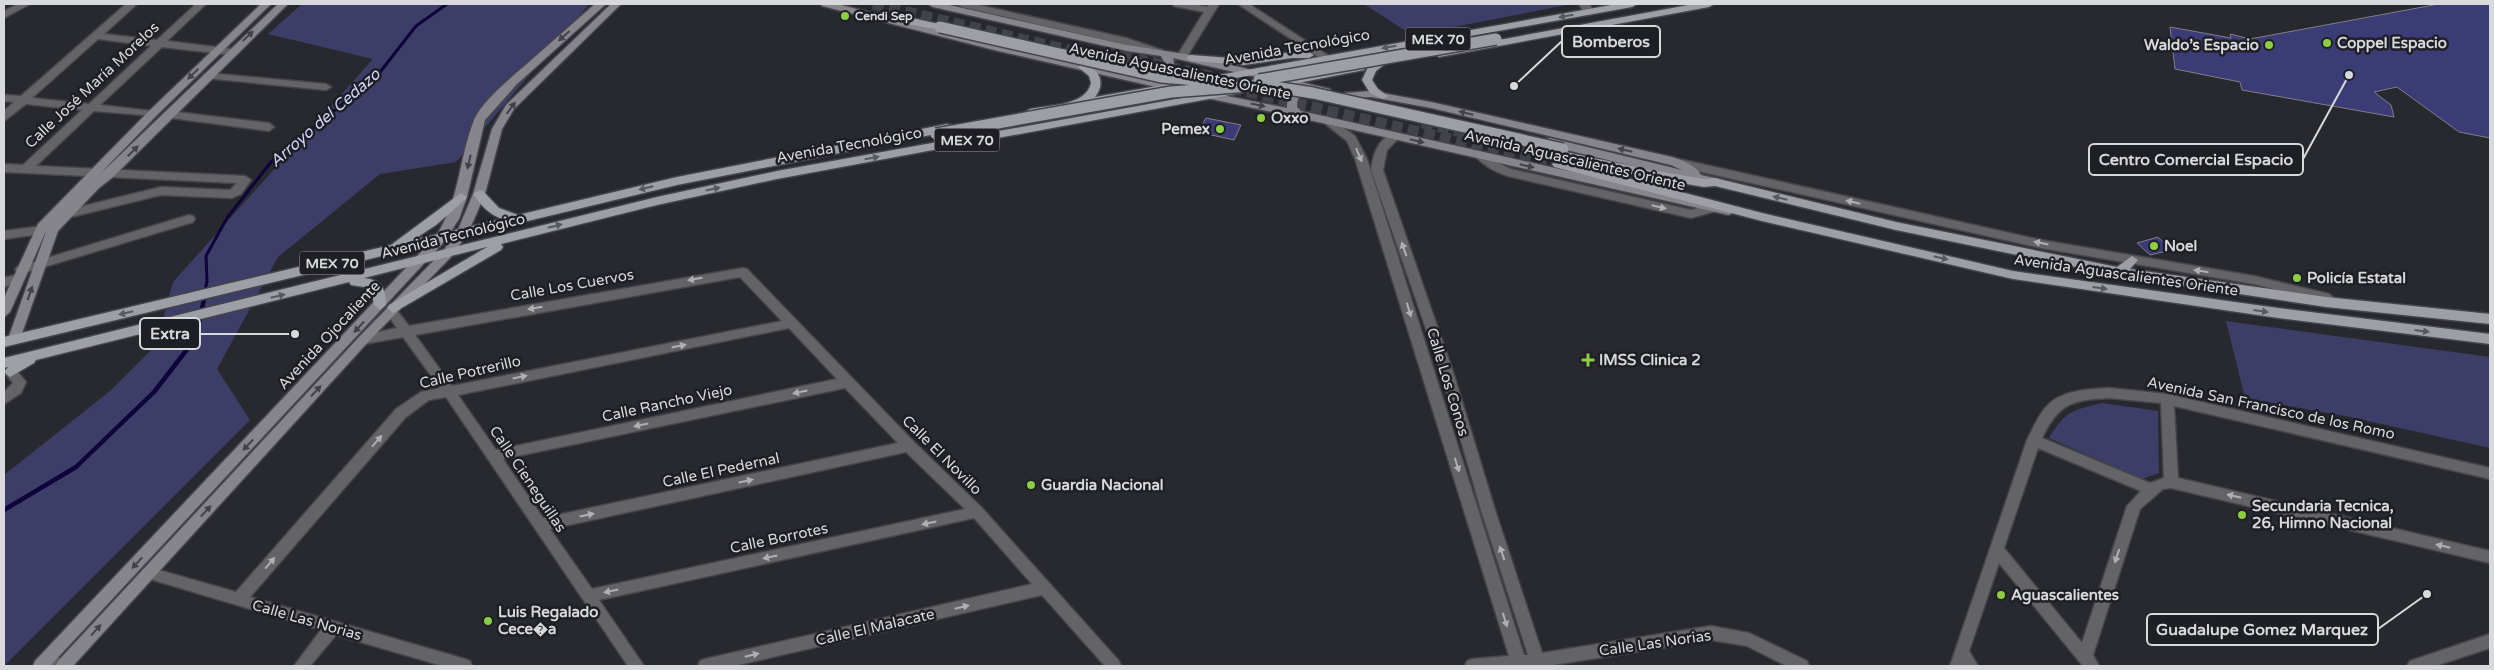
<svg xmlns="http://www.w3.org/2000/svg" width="2494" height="670" viewBox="0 0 2494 670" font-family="'Varela Round',sans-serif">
<rect width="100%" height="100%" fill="#28292f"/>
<path fill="#3d3e67" d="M302 4H589L456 162 380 174 278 257 217 369 250 420 4 666V475L110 391 156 345 173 282 373 59 268 34Z
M1364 4H1572L1412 35Z
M2226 321 2490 357V448L2350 417 2245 398Z
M2102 403 2158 411 2159 473 2142 479 2049 438C2065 411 2073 410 2102 403Z"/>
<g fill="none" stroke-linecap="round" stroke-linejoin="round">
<path stroke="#0e033a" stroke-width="3" d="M203 300 207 281 206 256 227 218 271 162 377 76 416 26 447 4"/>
<path stroke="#0e033a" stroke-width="4.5" d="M4 510 76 467 154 392 196 338 204 299"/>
</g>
<path fill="#3b3b76" stroke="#7e7f87" d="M2439 4H2490V138L2459 132 2397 87 2374 92 2391 105 2394 117 2242 90 2240 82 2175 69 2170 27 2231 38 2230 34 2250 39Z
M1206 118 1241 125 1234 140 1198 132Z
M2158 237 2171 250 2150 255 2137 243Z"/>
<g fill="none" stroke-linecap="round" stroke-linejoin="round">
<path stroke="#424349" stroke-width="11" stroke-dasharray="11 5.5" stroke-linecap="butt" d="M873 4 1128 64
M1120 55 1244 84
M1231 88 1558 164
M1422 123 1561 155"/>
<g stroke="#44454b" stroke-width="3">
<path id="street" d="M18 4H30L4 18V11Z
M126 4H137L104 34 157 40 196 4H206L167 41 232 49 237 52 232 55 162 47 100 105 152 111 156 112 157 114 156 116 94 111 36 166 245 176 251 180 241 194 232 198 161 195 67 218 63 217 61 214 63 211 161 187 230 190 237 183 4 172V164L23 165 82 110 26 104 4 121V111L14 102 4 101V95L21 96ZM98 39 151 46 89 104 32 98Z
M957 4H974L1126 38 1162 50 1163 52 1158 55 1123 44 962 7Z
M1173 4H1193L1207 7 1209 4H1219L1186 58 1182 59 1177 56 1204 12 1174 6Z
M1238 4H1249L1332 58 1327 61 1323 60Z
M1579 4H1589L1594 12 1589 15 1585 14Z
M208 73 326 84 331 87 326 90 204 78V74Z
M168 111 269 123 274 127 269 131 164 117 163 115 164 113Z
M1327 116 1355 136 1367 159 1524 655H1528L1481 510 1442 375 1371 170C1373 154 1379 137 1396 132L1401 136 1387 150 1383 170 1454 375 1495 510 1542 653 1711 626 1749 633 1807 661 1809 666H1787L1747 646 1711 640 1547 666H1465L1467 661 1472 659 1509 656 1355 159 1347 141 1323 122 1322 120Z
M1480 151 1498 163 1511 169 1691 210 1712 204 1718 208 1716 211 1691 218 1508 176C1495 172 1483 165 1474 155L1476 152Z
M1679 159 2041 240 2254 276 2329 294 2335 299 2329 304 2254 284 2041 248 1675 166 1673 163 1675 160Z
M189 215 193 216 195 219 193 222 21 274 15 270 17 267Z
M51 225 57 229 55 232 4 239V231Z
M743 268 747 269 914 442 982 508 1119 661 1121 666H1105L1042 595 734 666H698L700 661 705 659 1032 584 974 518 599 600 644 666H628L446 397 429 400 406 417 250 597 465 659 470 661 472 666H443L336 635 310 666H294L321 630 143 577 141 573 143 569 148 567 236 592 396 409 421 392 440 388 403 337 364 344 360 342 358 339 360 336 397 328 385 311 387 308H395L409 326ZM740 277 782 321 452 386 415 335ZM789 328 837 379 496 450 458 395ZM845 388 898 443 543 518 503 459ZM906 452 965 509 592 589 550 529Z
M18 274 22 275 24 278 22 281 4 287V278Z
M10 367 15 369 26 382 21 393 4 404V392L13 383 4 372Z
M2109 388 2167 394 2490 468V479L2174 406 2178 478 2490 551V563L2171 488 2163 489 2140 509 2093 655 2099 666H2083L1999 563 1969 651 1978 666H1950L2027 440C2033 429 2038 415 2047 406 2061 390 2090 389 2109 388ZM2109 398 2161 403 2164 478 2150 483 2042 438C2059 403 2072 400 2109 398ZM2038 448 2141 491 2127 506 2082 643 2004 548Z
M2490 634V648L2435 666H2407L2410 661Z
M45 654 69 661 72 666H40L37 661 40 656Z"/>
</g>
<g stroke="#44454b" stroke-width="3">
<path id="secondary" d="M261 4H271L156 116 96 178 278 4H288L113 177 99 188 58 231 20 339 18 342H10L8 339 47 229 10 312 4 317V298L38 224 148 112Z
M595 4H606L517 84 485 120 467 197 459 219 444 242 50 666H33L35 661 436 236C461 197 458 161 474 120 483 100 512 77 529 62 551 43 573 23 595 4Z
M611 4H621L514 109 502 129 485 194 468 233 451 257 368 342 73 666H56L58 661 360 336 443 251 457 232 473 194 492 129 506 105Z
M821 4H837L998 45 1147 79 1163 68 1164 62 1161 56 1127 51 933 7 928 4H945L1127 45 1191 55 1260 72 1261 74 1256 77 1173 58C1177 70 1167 77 1157 81L1182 87V91L1178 92 998 51 822 6Z
M1280 77 1330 89 1331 91 1326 94C1312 91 1297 87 1297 107L1301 111 1729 207 1735 211 1729 215 1327 124 1202 97 1197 94 1202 91 1287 108C1287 98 1289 92 1299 88L1276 82V78Z
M1371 91 1431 102 1672 157C1682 160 1697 166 1701 175L1719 179 1721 182 1715 186 1550 146 1545 142 1546 139 1550 138 1682 170 1671 165 1431 108 1371 97 1345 99 1340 96 1345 93Z"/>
</g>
<g stroke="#44454b" stroke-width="3">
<path id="primary" d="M1617 4H1637L1632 7 1030 115 1025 112 1030 109C1049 105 1086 106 1091 83L1089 76 1078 67 1083 64C1100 69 1106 83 1095 97Z
M1694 4H1714L1709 7 1439 57 1434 54 1439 51Z
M872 12 898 15 944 25 945 27 940 30 868 17 867 15Z
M1292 52H1309L1314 55 1309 58H1292L1244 65 1191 61 1186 58 1191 55 1244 59Z
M1380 61 1385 64 1376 71 1372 80 1378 89 1388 96 1383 99 1370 93 1362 80 1368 67Z
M1360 65 1365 68 1364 70 1267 89 1262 86 1267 83Z
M1237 88 1241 89V93L777 179 657 205 501 244 503 247 501 250 393 313 387 308 389 305 487 247 364 278C381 280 386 288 386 305L380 310 374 305 371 288 351 285 349 282 36 360 34 363 10 377 4 372 8 367 4 368V358L657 197 777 171Z
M947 124 951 125 952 128 951 131 677 185 4 347V337L391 245 461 193 467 197 465 200 436 225 413 240 502 219C489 214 481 206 473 194L479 190 483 191 499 208 518 215 677 177Z
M1561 151 1651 170 1704 179 1715 178 1896 222 2117 267 2132 256 2138 260 2130 269 2326 297 2490 314V324L2326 307 2119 276 1896 230 1715 186 1704 187 1651 178 1557 158 1555 155 1557 152Z
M1558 160 1762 213 2013 271 2278 308 2490 334V344L2278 318 2013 279 1762 221 1554 167 1552 164Z"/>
</g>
<use href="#street" fill="#646468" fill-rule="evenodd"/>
<use href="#secondary" fill="#85858b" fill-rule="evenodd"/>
<use href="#primary" fill="#9e9fa6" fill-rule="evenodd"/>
<g stroke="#44454b" stroke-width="14" stroke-linecap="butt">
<path id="primary-bridge" d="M940 27 1161 77 1209 81
M1259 80 1496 39
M936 134 1171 92 1262 85 1313 93 1563 149"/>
</g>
<use href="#primary-bridge" stroke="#9e9fa6" stroke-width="11"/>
</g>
<defs><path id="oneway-solid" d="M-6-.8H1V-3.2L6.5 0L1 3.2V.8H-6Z" transform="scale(1.25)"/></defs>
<g fill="#58595f">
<use href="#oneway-solid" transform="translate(1566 16) rotate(170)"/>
<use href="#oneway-solid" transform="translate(1389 47) rotate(170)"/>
<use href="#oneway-solid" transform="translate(872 158) rotate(-10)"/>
<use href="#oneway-solid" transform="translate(646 188) rotate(167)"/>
<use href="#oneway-solid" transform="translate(713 189) rotate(-12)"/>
<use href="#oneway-solid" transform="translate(1780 198) rotate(-167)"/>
<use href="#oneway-solid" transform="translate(555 226) rotate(-14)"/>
<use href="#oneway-solid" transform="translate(1941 258) rotate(13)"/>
<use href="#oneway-solid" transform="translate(2100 288) rotate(8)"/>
<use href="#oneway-solid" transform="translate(278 296) rotate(-13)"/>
<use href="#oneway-solid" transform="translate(2261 311) rotate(8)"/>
<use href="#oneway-solid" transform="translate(126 313) rotate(167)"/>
<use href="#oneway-solid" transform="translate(2422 331) rotate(7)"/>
</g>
<g fill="#424349">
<use href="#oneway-solid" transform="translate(248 36) rotate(-43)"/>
<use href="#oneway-solid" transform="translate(564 36) rotate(138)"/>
<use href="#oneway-solid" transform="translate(193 74) rotate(136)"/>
<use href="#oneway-solid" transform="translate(1258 105) rotate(12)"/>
<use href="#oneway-solid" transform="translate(511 108) rotate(-53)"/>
<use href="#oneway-solid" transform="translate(1466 113) rotate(-167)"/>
<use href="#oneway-solid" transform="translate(1417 141) rotate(13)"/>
<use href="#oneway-solid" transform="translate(1625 150) rotate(-167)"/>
<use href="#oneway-solid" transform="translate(133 151) rotate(-45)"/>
<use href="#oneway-solid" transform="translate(469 162) rotate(103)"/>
<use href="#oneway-solid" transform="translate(1527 166) rotate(13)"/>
<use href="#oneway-solid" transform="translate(30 293) rotate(-71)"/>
<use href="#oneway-solid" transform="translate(359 327) rotate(133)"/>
<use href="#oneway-solid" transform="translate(316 391) rotate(-47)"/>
<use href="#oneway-solid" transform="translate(248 445) rotate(133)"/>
<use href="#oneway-solid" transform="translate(206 511) rotate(-47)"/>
<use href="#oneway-solid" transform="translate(137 563) rotate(133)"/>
<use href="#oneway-solid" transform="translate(96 630) rotate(-48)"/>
</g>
<g fill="#afb0b4">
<use href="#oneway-solid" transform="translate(1359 155) rotate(67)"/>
<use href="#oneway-solid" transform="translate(1853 202) rotate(-167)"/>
<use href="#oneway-solid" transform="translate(1659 207) rotate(13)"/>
<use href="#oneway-solid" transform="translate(2041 243) rotate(-169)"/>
<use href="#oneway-solid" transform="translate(1404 249) rotate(-109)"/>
<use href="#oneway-solid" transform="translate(2201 271) rotate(-171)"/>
<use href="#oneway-solid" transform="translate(695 279) rotate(170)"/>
<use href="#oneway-solid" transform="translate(535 308) rotate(170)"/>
<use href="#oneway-solid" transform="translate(1409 310) rotate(73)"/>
<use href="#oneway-solid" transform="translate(679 346) rotate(-11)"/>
<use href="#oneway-solid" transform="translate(520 377) rotate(-11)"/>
<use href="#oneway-solid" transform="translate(800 392) rotate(168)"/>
<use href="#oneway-solid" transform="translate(641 425) rotate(168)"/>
<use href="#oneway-solid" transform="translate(377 441) rotate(-49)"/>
<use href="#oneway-solid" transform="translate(1457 465) rotate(73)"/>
<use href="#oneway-solid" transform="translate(746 481) rotate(-12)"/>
<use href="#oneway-solid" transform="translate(2234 496) rotate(-167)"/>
<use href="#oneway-solid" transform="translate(587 515) rotate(-12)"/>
<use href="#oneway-solid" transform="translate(929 523) rotate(168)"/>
<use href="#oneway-solid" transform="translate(2443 546) rotate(-167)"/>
<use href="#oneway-solid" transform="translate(1502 553) rotate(-108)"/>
<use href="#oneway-solid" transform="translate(2117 556) rotate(108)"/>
<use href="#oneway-solid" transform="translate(770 557) rotate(168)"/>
<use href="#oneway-solid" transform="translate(270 563) rotate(-49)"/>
<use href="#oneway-solid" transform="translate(611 591) rotate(168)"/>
<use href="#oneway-solid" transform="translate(962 607) rotate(-13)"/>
<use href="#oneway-solid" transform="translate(1505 620) rotate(73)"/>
<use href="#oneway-solid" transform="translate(752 655) rotate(-13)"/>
</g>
<g fill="#8ece43" stroke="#1e1f25" stroke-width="2">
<circle cx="845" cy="16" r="5"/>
<circle cx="2327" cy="43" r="5"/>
<circle cx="2269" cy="45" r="5"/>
<circle cx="1261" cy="118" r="5"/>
<circle cx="1220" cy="129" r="5"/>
<circle cx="2154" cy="246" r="5"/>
<circle cx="2297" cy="278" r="5"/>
<path d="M1585.5 352.5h5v5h5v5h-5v5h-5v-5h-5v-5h5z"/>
<circle cx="1031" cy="485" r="5"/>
<circle cx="2242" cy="515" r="5"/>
<circle cx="2001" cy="595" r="5"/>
<circle cx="488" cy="621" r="5"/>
</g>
<g text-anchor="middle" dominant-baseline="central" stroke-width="5" stroke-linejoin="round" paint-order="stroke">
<g font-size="12" font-weight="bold" fill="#d8d9dd" stroke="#1e1f25" text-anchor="start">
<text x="855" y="16">Cendi Sep</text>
</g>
<g fill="#1e1f25" stroke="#a0a1a6" stroke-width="1">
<rect x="1405.5" y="27.5" width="65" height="23" rx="4"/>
<rect x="934.5" y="128.5" width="65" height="23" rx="4"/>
<rect x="299.5" y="251.5" width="65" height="23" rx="4"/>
</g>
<g font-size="14" font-weight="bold" fill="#d8d9dd">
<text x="1438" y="39">MEX 70</text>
<text x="967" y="140">MEX 70</text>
<text x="332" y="263">MEX 70</text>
</g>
<g font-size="15" font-weight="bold" fill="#d8d9dd" stroke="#1e1f25" text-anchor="start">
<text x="2337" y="43">Coppel Espacio</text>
<text x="2259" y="45" text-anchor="end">Waldo’s Espacio</text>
<text x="1271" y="118">Oxxo</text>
<text x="1210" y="129" text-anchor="end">Pemex</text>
<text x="2164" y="246">Noel</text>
<text x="2307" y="278">Policía Estatal</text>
<text x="1599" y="360">IMSS Clinica 2</text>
<text x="1041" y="485">Guardia Nacional</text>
<text x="2252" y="506">Secundaria Tecnica,<tspan x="2252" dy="17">26, Himno Nacional</tspan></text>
<text x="2011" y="595">Aguascalientes</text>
<text x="498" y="612">Luis Regalado<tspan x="498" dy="17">Cece�a</tspan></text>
</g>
<g font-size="15" fill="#d8d9dd" stroke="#1e1f25">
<text transform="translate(1297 47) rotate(-10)">Avenida Tecnológico</text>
<text transform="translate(1180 71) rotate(12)">Avenida Aguascalientes Oriente</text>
<text transform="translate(92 85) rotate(-43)">Calle José María Morelos</text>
<text transform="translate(849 145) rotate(-10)">Avenida Tecnológico</text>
<text transform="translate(1575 160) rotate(13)">Avenida Aguascalientes Oriente</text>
<text transform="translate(453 236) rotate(-14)">Avenida Tecnológico</text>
<text transform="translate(2126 275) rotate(8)">Avenida Aguascalientes Oriente</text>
<text transform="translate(572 285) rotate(-10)">Calle Los Cuervos</text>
<text transform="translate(329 335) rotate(-47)">Avenida Ojocaliente</text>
<text transform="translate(470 372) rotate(-13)">Calle Potrerillo</text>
<text transform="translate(1448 382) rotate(73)">Calle Los Conos</text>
<text transform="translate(667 403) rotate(-12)">Calle Rancho Viejo</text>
<text transform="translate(2271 408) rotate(12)">Avenida San Francisco de los Romo</text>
<text transform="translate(942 455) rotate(45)">Calle El Novillo</text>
<text transform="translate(721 470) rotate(-12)">Calle El Pedernal</text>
<text transform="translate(528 479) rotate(56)">Calle Cieneguillas</text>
<text transform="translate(779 538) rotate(-12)">Calle Borrotes</text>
<text transform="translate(307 620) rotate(16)">Calle Las Norias</text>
<text transform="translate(875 627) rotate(-13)">Calle El Malacate</text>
<text transform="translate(1655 643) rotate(-8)">Calle Las Norias</text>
</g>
<g font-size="16" font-style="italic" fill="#d1d5fa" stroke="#1e1f25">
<text transform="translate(325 118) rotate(-41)">Arroyo del Cedazo</text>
</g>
</g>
<path fill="none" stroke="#d8d9dd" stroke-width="2" d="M1514 86L1562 41M2349 75L2303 159M295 334L200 334M2427 594L2378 629"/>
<g fill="#d8d9dd" stroke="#1e1f25" stroke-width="2">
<circle cx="1514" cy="86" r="5"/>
<circle cx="2349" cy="75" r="5"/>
<circle cx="295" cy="334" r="5"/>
<circle cx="2427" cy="594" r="5"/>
</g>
<g fill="#1e1f25" stroke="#d8d9dd" stroke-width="2">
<rect x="1562" y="26" width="98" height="31" rx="5"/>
<rect x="2089" y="144" width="214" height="31" rx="5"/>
<rect x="140" y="318" width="60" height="31" rx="5"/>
<rect x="2147" y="614" width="231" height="31" rx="5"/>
</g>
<g font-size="16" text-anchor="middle" font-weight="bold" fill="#d8d9dd">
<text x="1611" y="47">Bomberos</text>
<text x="2196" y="165">Centro Comercial Espacio</text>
<text x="170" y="339">Extra</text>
<text x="2262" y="635">Guadalupe Gomez Marquez</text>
</g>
<rect width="2494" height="670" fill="none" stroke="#d8d9dd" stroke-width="10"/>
</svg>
